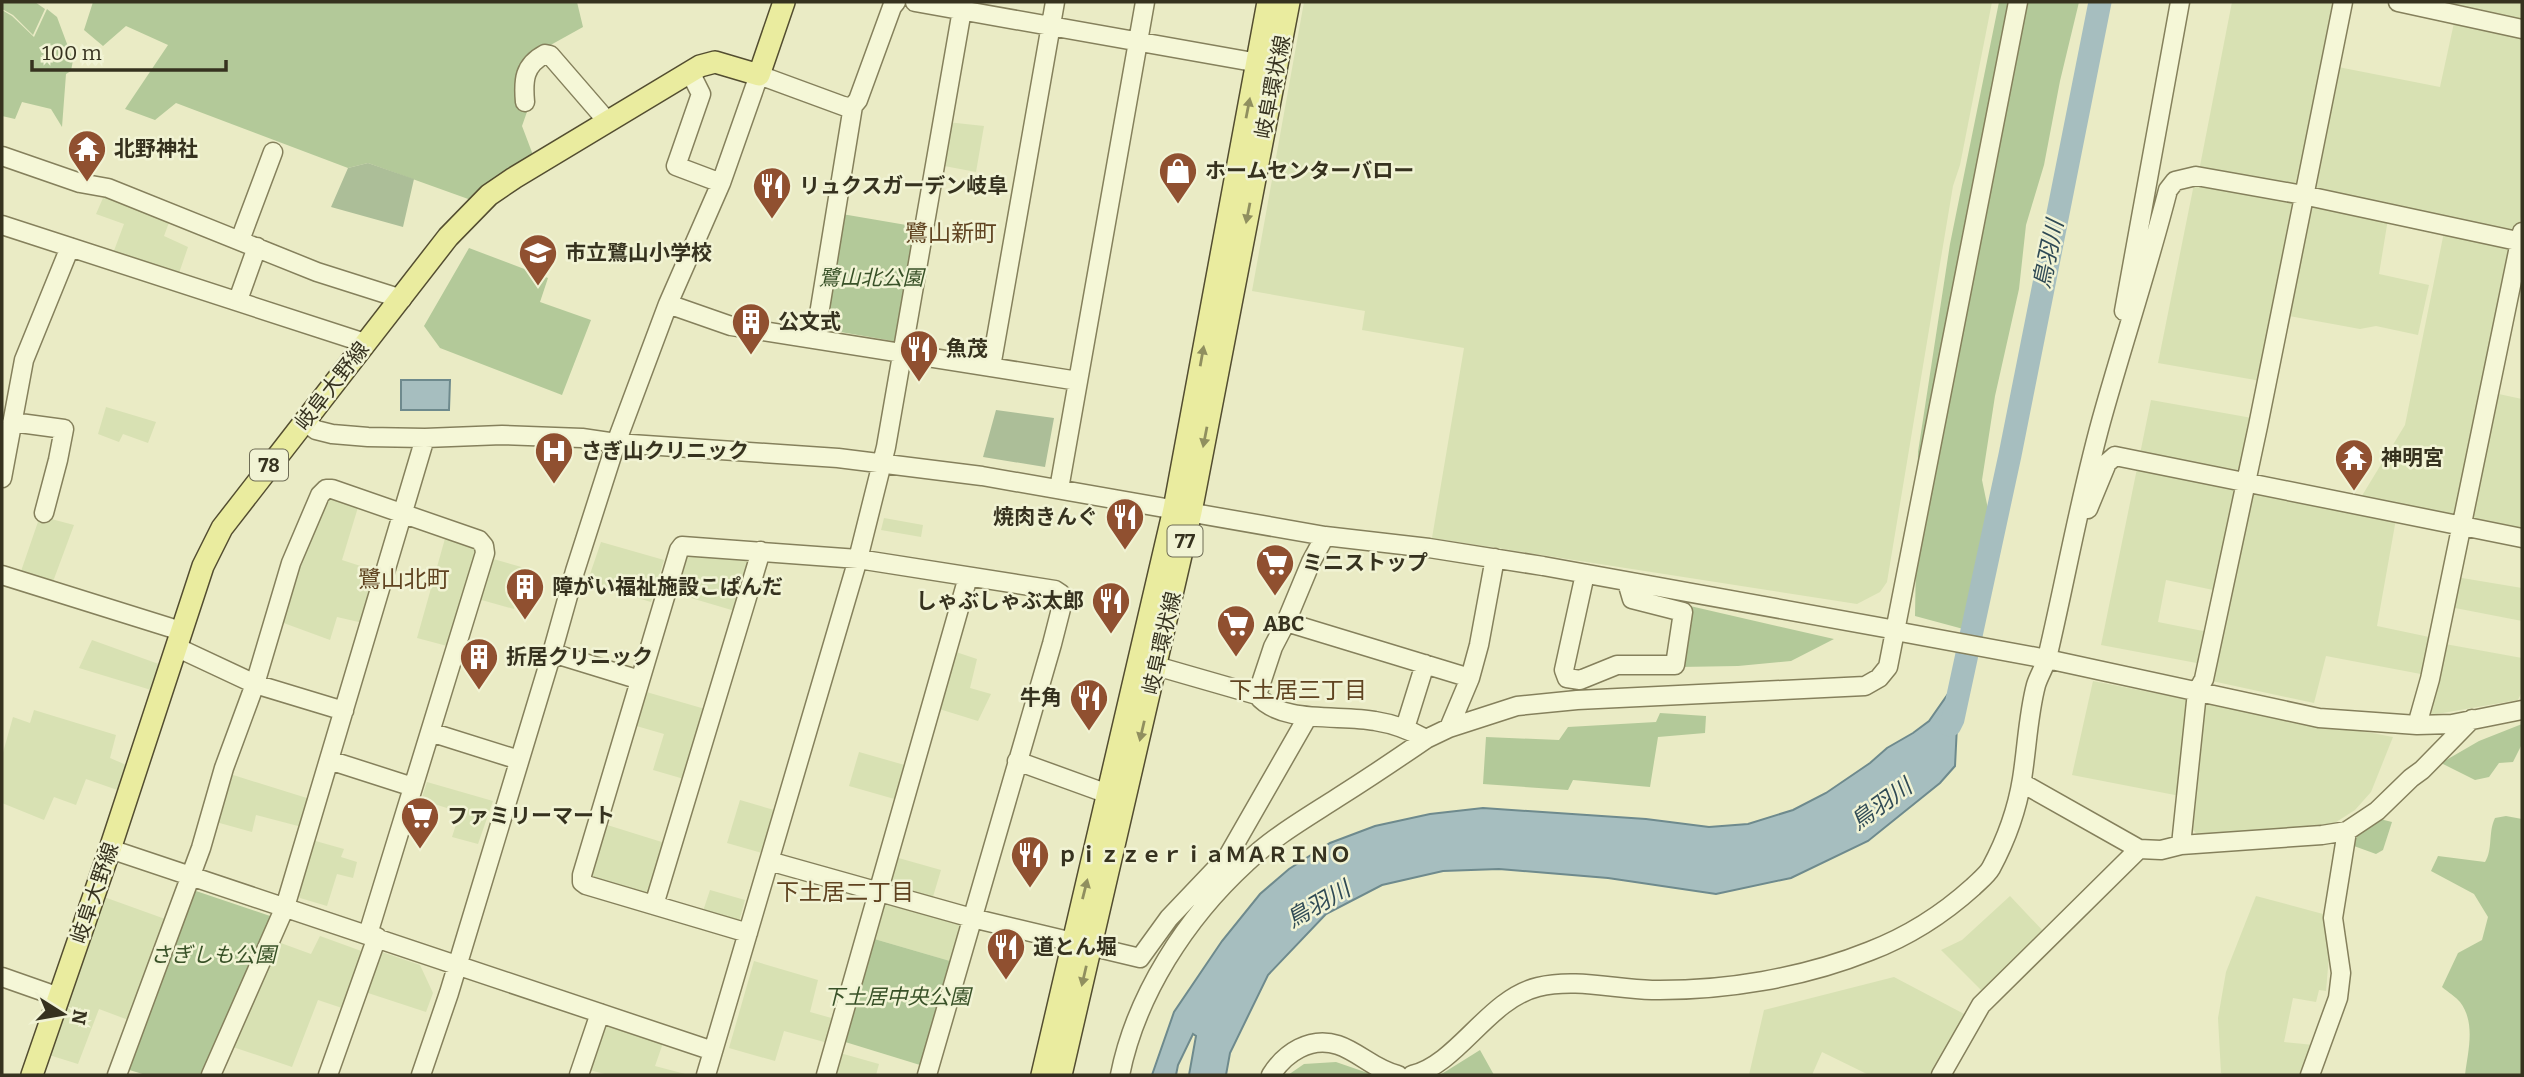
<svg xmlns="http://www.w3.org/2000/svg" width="2524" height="1077" viewBox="0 0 2524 1077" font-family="Bitter,'Noto Sans JP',serif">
<rect width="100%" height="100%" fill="#eaebc5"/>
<path fill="#d8e1b3" d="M1304 2H1992L1960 165 1953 186 1887 582 1880 592 1857 604 1432 538 1464 348 1362 330 1365 311 1252 291Z
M2232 2H2338L2300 189 2199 171Z
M2422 2H2522V211L2518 231 2511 234 2313 193 2333 66 2440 87 2457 9Z
M947 122 984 126 976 172 939 165Z
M2194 184 2298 200 2261 381 2158 363Z
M106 191 171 217 164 236 188 247 178 276 112 256 124 224 96 214Z
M2309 205 2388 219 2379 274 2429 285 2418 335 2376 326 2360 329 2289 316Z
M2444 232 2515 246 2459 520 2360 499 2405 425Z
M2494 393 2522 399V534L2470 522Z
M2151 400 2252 418 2218 591 2166 580 2158 622 2208 632 2202 664 2101 645Z
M106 407 156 422 148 443 123 434 119 442 98 434Z
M2249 488 2396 519 2377 626 2434 638 2426 675 2326 656 2314 703 2212 681Z
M333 495 359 504 342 560 379 572 363 623 337 617 330 640 281 622 299 564 327 498Z
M40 516 74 525 51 587 19 577Z
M884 518 923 525 921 537 881 530Z
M446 535 476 547 480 552 451 647 417 638Z
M601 542 664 560 651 602 587 583Z
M686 555 748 557 751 560 735 611 674 593Z
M490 558 525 568 514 609 478 599Z
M2456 577 2522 588V621L2450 607Z
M92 640 167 667 161 693 79 668Z
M2445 644 2522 658V691L2518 700 2431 715Z
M953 651 977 659 970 688 991 694 978 721 936 708Z
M2093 681 2190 700 2180 796 2072 775Z
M643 691 705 709 684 779 653 770 664 734 633 725Z
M2206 701 2393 737 2371 792 2355 810 2333 824 2199 836 2193 830Z
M34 710 116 735 110 758 131 767 123 792 86 779 76 805 54 797 44 820 2 803V756L13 717 30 723Z
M859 752 908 766 898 800 849 786Z
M230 774 310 799 302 827 256 815 252 832 216 822Z
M427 782 493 801 478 844 452 837 460 812 421 800Z
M740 800 774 810 762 853 727 843Z
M604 824 665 843 650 894 645 897 590 880 588 876Z
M312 840 344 849 341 857 357 862 353 878 337 874 327 906 300 898 297 892Z
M895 857 941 870 932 900 890 888 888 883Z
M710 890 745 900 738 925 702 914Z
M2010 896 2044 932 1984 993 1941 950 1962 940Z
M2256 896 2323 914 2332 921 2326 991 2319 990 2316 1002 2293 998 2284 1042 2314 1045 2304 1075H2225L2221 1073 2218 1018 2226 972Z
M104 897 168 920 131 1021 99 1009 78 1064 49 1055Z
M886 901 961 923 950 961 871 938 881 903Z
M320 936 364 952 345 1009 318 1000 292 1067 233 1047 278 942 311 954Z
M382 952 420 965 433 993 426 1012 365 992 377 955Z
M754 961 818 980 810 1012 835 1019 828 1043 784 1031 775 1061 729 1048Z
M1894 977 1968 1016 1930 1075H1869L1822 1052 1812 1075H1749L1764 1010Z
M607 1025 663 1043 655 1066 689 1075H609L589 1070 602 1027Z
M840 1053 879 1064 876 1075H835Z"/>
<path fill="#b3c999" d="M2 2H35L45 9 33 35 13 15 2 9Z
M93 2H577L583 27 538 52 539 70 518 81 528 109 522 126 533 155 471 200 368 163 348 168 176 103 155 120 125 109 168 45 126 26 103 46 84 30Z
M1999 2H2079L2060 81 2044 165 2026 225 2019 289 1995 396 1982 480 1988 509 1967 630 1915 616 1918 452 1950 244Z
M47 9 57 17 73 60 71 71 66 74 62 127 51 109 22 102 15 119 2 116V10L12 16 34 37Z
M842 214 918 227 899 342 823 329Z
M469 248 548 278 540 302 591 320 562 395 440 348 424 326Z
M1690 606 1834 639 1791 661 1738 666 1679 667Z
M1660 713 1706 716 1705 733 1658 737 1650 787 1573 780 1568 790 1483 784 1486 737 1559 740 1568 727 1656 722Z
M2522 724V744L2513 762 2499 763 2489 777 2475 780 2441 763 2479 741Z
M2506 816 2522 819V1075H2465C2468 1051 2476 1023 2460 1002 2456 997 2448 992 2442 987L2458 953 2482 940 2488 917 2474 894 2431 871 2438 856 2485 862C2493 850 2488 832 2495 818Z
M2376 818 2392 822 2383 850 2376 854 2354 846 2359 827Z
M193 890 273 917 203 1075H146L126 1069Z
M871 938 950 961 920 1065 842 1041Z
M1480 1050 1494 1075H1440Z
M1336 1062 1365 1072 1382 1075H1288L1304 1064Z"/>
<path fill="#acbe98" d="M368 163 414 179 403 227 331 207 348 168Z
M996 410 1054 418 1045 467 983 457Z"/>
<path fill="#a6bebf" stroke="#6e8a8d" stroke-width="2" d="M401 380H450L449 410H401Z
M1960 666 1955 766 1940 783 1868 841 1791 878 1716 894 1608 878 1499 869 1443 871 1382 885 1326 914 1268 975 1230 1053 1226 1075H1189L1196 1036 1193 1034 1178 1065 1176 1075H1152L1174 1012 1222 941 1260 894 1289 869 1330 843 1375 826 1430 814 1483 808 1646 819 1709 827 1748 824 1793 810 1826 793 1870 763 1887 748 1913 733 1929 721 1950 691Z"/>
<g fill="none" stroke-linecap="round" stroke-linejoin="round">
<path stroke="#a6bebf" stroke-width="23" d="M1950 725 1953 719 2010 455 2100 2"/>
<g stroke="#85805c" stroke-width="21">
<path id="minor" d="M915 2 1270 65
M2398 2 2522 29
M690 72 701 94 676 166 721 183
M525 102C523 80 524 65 545 54L550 55 608 122
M2 156 80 183 108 188 317 272 402 299
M2 225 365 343
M240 240 273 152
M238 300 257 247
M668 304 731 326 1078 381
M2124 311 2180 2
M815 339 853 106 858 100 892 7 896 2
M991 367 1055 2
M304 421 316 430 332 434 368 437 425 438 502 435 582 438 616 443 838 458 982 476 1325 536 1429 548 1543 566 1896 630 1906 633 2047 659 2319 718 2417 725 2452 724 2522 710
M12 422 64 429 58 460 44 513
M2 478 24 360 70 247
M1059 489 1145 2
M2088 509 2107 463 2115 456 2522 538
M1585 574 1564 670 1567 678 1580 680 1617 665H1675L1683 612 1632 599 1627 582
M2 575 181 631
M1286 622 1470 678
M176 647 255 684 344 711
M552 653 640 680
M1156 666 1257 695C1281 725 1341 714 1375 721 1394 724 1410 730 1426 739
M1257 695 1273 647 1286 622 1311 562 1325 536
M2417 725 2430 679 2522 232
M1405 728 1425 664
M1449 728 1470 678 1479 645 1495 558
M430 732 519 760
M329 760 413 787
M1017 761 1108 794
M2022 783 2139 849 2161 850 2181 845 2322 835 2347 831 2377 811 2411 778 2422 770 2472 719
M2181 845 2197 692 2204 679 2258 426 2343 2
M110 849 713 1051
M769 861 972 918 1140 958 1169 918 1228 856 1307 718
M654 905 761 551
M748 933 586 885 582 882V875L679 550 682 546 858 559 1055 590 1061 594 1063 601 1052 644 927 1075
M2 977 59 997
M117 1075 201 848 224 768 255 684 291 563 320 495 326 489H332L479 540 484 546 485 553 368 934
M211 1075 285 907 425 438
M328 1075 377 937
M421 1075 449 993 552 653 575 571 616 443 668 304 721 183 759 75 846 107 853 106
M579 1075 600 1013
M706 1075 858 559 886 447 962 10
M826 1075 968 577
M1120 1075C1136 995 1186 918 1246 863 1273 837 1306 818 1337 798 1367 779 1397 759 1426 739L1449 728 1517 706 1577 700 1865 686 1879 678 1888 667 2018 2
M1271 1075C1285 1053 1310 1036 1338 1045 1359 1052 1375 1070 1398 1075
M1412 1075C1458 1064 1488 999 1538 987 1575 978 1614 989 1652 990 1724 991 1803 978 1870 951 1909 936 1942 915 1973 887 1979 881 1987 875 1991 868 2006 840 2017 810 2022 779 2027 748 2028 715 2036 685 2039 675 2046 665 2048 654 2067 573 2081 491 2104 411 2125 337 2149 264 2168 190L2175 181 2196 176 2303 195 2522 242
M1941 1075 1981 1005 2139 849
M2310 1075 2338 998 2341 973 2333 918 2347 831"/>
</g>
<g stroke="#534d30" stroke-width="24">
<path id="major" d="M32 1075 110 849 203 566 222 528 448 237 489 195 514 178 700 66 715 62 759 75 784 2
M1042 1075 1174 509 1268 2
M1061 1075 1191 512 1289 2"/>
</g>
<use href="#minor" stroke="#f5f7d7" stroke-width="18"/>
<use href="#major" stroke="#eaec9f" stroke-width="21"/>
</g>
<defs><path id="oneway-solid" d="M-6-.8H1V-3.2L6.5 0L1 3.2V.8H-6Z" transform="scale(1.75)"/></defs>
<g fill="#908f5f">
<use href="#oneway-solid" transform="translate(1248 108) rotate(-79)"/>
<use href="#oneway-solid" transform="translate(1248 213) rotate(101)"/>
<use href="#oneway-solid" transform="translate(1202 356) rotate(-80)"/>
<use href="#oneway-solid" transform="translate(1205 437) rotate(101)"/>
<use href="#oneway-solid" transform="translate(1142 731) rotate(103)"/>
<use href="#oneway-solid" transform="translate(1085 889) rotate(-76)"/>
<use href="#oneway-solid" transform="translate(1084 976) rotate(103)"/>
</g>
<defs>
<g id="temple-pin" transform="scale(2.0125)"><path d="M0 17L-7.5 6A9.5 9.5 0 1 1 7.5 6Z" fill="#905030" stroke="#f1f3d4"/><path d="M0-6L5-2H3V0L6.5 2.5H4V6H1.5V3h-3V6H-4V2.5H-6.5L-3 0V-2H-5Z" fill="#fff"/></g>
<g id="shop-pin" transform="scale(2.0125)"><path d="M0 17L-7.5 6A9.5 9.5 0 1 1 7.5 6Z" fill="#905030" stroke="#f1f3d4"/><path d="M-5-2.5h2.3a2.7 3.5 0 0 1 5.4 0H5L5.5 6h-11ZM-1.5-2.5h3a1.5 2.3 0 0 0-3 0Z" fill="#fff"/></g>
<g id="restaurant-pin" transform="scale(2.0125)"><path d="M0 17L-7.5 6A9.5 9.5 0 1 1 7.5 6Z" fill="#905030" stroke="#f1f3d4"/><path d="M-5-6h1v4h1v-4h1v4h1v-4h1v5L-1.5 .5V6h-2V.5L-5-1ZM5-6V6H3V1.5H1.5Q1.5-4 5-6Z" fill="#fff"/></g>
<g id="school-pin" transform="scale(2.0125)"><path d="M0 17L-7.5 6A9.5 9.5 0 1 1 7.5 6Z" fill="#905030" stroke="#f1f3d4"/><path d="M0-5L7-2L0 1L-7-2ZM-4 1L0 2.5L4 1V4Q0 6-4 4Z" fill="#fff"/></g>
<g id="building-pin" transform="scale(2.0125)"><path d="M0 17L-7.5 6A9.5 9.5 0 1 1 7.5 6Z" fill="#905030" stroke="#f1f3d4"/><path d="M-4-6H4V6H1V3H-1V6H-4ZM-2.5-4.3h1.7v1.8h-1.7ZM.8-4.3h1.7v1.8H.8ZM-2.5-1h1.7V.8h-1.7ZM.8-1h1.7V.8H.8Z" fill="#fff"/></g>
<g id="hospital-pin" transform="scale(2.0125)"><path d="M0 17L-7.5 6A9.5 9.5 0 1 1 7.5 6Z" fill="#905030" stroke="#f1f3d4"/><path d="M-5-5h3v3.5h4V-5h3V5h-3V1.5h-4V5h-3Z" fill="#fff"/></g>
<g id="supermarket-pin" transform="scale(2.0125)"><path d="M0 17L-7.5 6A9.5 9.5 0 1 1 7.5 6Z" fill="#905030" stroke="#f1f3d4"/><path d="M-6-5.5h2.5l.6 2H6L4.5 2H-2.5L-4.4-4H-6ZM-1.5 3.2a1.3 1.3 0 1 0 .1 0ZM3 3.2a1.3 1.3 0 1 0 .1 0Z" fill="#fff"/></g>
</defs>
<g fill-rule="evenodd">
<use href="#temple-pin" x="87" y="149"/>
<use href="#shop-pin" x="1178" y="171"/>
<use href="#restaurant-pin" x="772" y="186"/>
<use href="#school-pin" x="538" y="253"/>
<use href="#building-pin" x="751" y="322"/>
<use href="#restaurant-pin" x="919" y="349"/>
<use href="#hospital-pin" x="554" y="451"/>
<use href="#temple-pin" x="2354" y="458"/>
<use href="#restaurant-pin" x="1125" y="517"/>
<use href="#supermarket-pin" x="1275" y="563"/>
<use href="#building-pin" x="525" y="587"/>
<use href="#restaurant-pin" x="1111" y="601"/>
<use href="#supermarket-pin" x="1236" y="624"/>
<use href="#building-pin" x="479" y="657"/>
<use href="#restaurant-pin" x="1089" y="698"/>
<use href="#supermarket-pin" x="420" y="816"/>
<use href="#restaurant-pin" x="1030" y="855"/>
<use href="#restaurant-pin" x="1006" y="947"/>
</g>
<g text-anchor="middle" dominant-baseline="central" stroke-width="5" stroke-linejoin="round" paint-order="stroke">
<g fill="#f1f3d4" stroke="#6e6c55" stroke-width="2">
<rect x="250" y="449.5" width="38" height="31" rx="5"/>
<rect x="1167.5" y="525.5" width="35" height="31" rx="5"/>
</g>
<g font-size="19" font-weight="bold" fill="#36321f">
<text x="269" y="465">78</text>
<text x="1185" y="541">77</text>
</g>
<g font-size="21" fill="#36321f" stroke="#f1f3d4">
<text transform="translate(1273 87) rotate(-79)">岐阜環状線</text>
<text transform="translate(332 386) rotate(-52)">岐阜大野線</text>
<text transform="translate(1162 643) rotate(-77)">岐阜環状線</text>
<text transform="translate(95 893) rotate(-71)">岐阜大野線</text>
</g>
<g font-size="21" font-weight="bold" fill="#36321f" stroke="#f1f3d4" text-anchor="start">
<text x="114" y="149">北野神社</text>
<text x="1205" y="171">ホームセンターバロー</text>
<text x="799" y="186">リュクスガーデン岐阜</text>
<text x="565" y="253">市立鷺山小学校</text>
<text x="778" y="322">公文式</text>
<text x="946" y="349">魚茂</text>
<text x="581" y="451">さぎ山クリニック</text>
<text x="2381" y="458">神明宮</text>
<text x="1098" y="517" text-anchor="end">焼肉きんぐ</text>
<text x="1302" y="563">ミニストップ</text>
<text x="552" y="587">障がい福祉施設こぱんだ</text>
<text x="1084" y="601" text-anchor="end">しゃぶしゃぶ太郎</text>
<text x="1263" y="624">ABC</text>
<text x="506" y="657">折居クリニック</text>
<text x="1062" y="698" text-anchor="end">牛角</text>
<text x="447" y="816">ファミリーマート</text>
<text x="1057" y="855">ｐｉｚｚｅｒｉａＭＡＲＩＮＯ</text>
<text x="1033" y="947">道とん堀</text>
</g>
<g font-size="21" font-style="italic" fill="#385127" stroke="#f1f3d4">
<text x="871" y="278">鷺山北公園</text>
<text x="213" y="955">さぎしも公園</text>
<text x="897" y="997">下土居中央公園</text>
</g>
<g font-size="23" fill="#604421" stroke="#f1f3d4">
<text x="951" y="233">鷺山新町</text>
<text x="404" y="579">鷺山北町</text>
<text x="1298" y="690">下土居三丁目</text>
<text x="845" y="892">下土居二丁目</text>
</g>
<g font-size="23" font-style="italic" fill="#2f4a55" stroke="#f1f3d4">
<text transform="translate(2048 254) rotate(-78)">鳥羽川</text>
<text transform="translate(1881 804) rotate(-36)">鳥羽川</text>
<text transform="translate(1318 904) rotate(-30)">鳥羽川</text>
</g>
</g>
<rect width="2524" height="1077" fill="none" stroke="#36321f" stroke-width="7"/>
<g transform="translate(63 1014) rotate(101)" stroke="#f1f3d4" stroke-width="5" paint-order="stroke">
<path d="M0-5L12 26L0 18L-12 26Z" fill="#36321f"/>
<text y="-10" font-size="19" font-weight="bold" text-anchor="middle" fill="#36321f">N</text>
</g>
<path d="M32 60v10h194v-10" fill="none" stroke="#36321f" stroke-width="3.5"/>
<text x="42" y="60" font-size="21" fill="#36321f" stroke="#f1f3d4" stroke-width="5" paint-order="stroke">100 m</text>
</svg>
